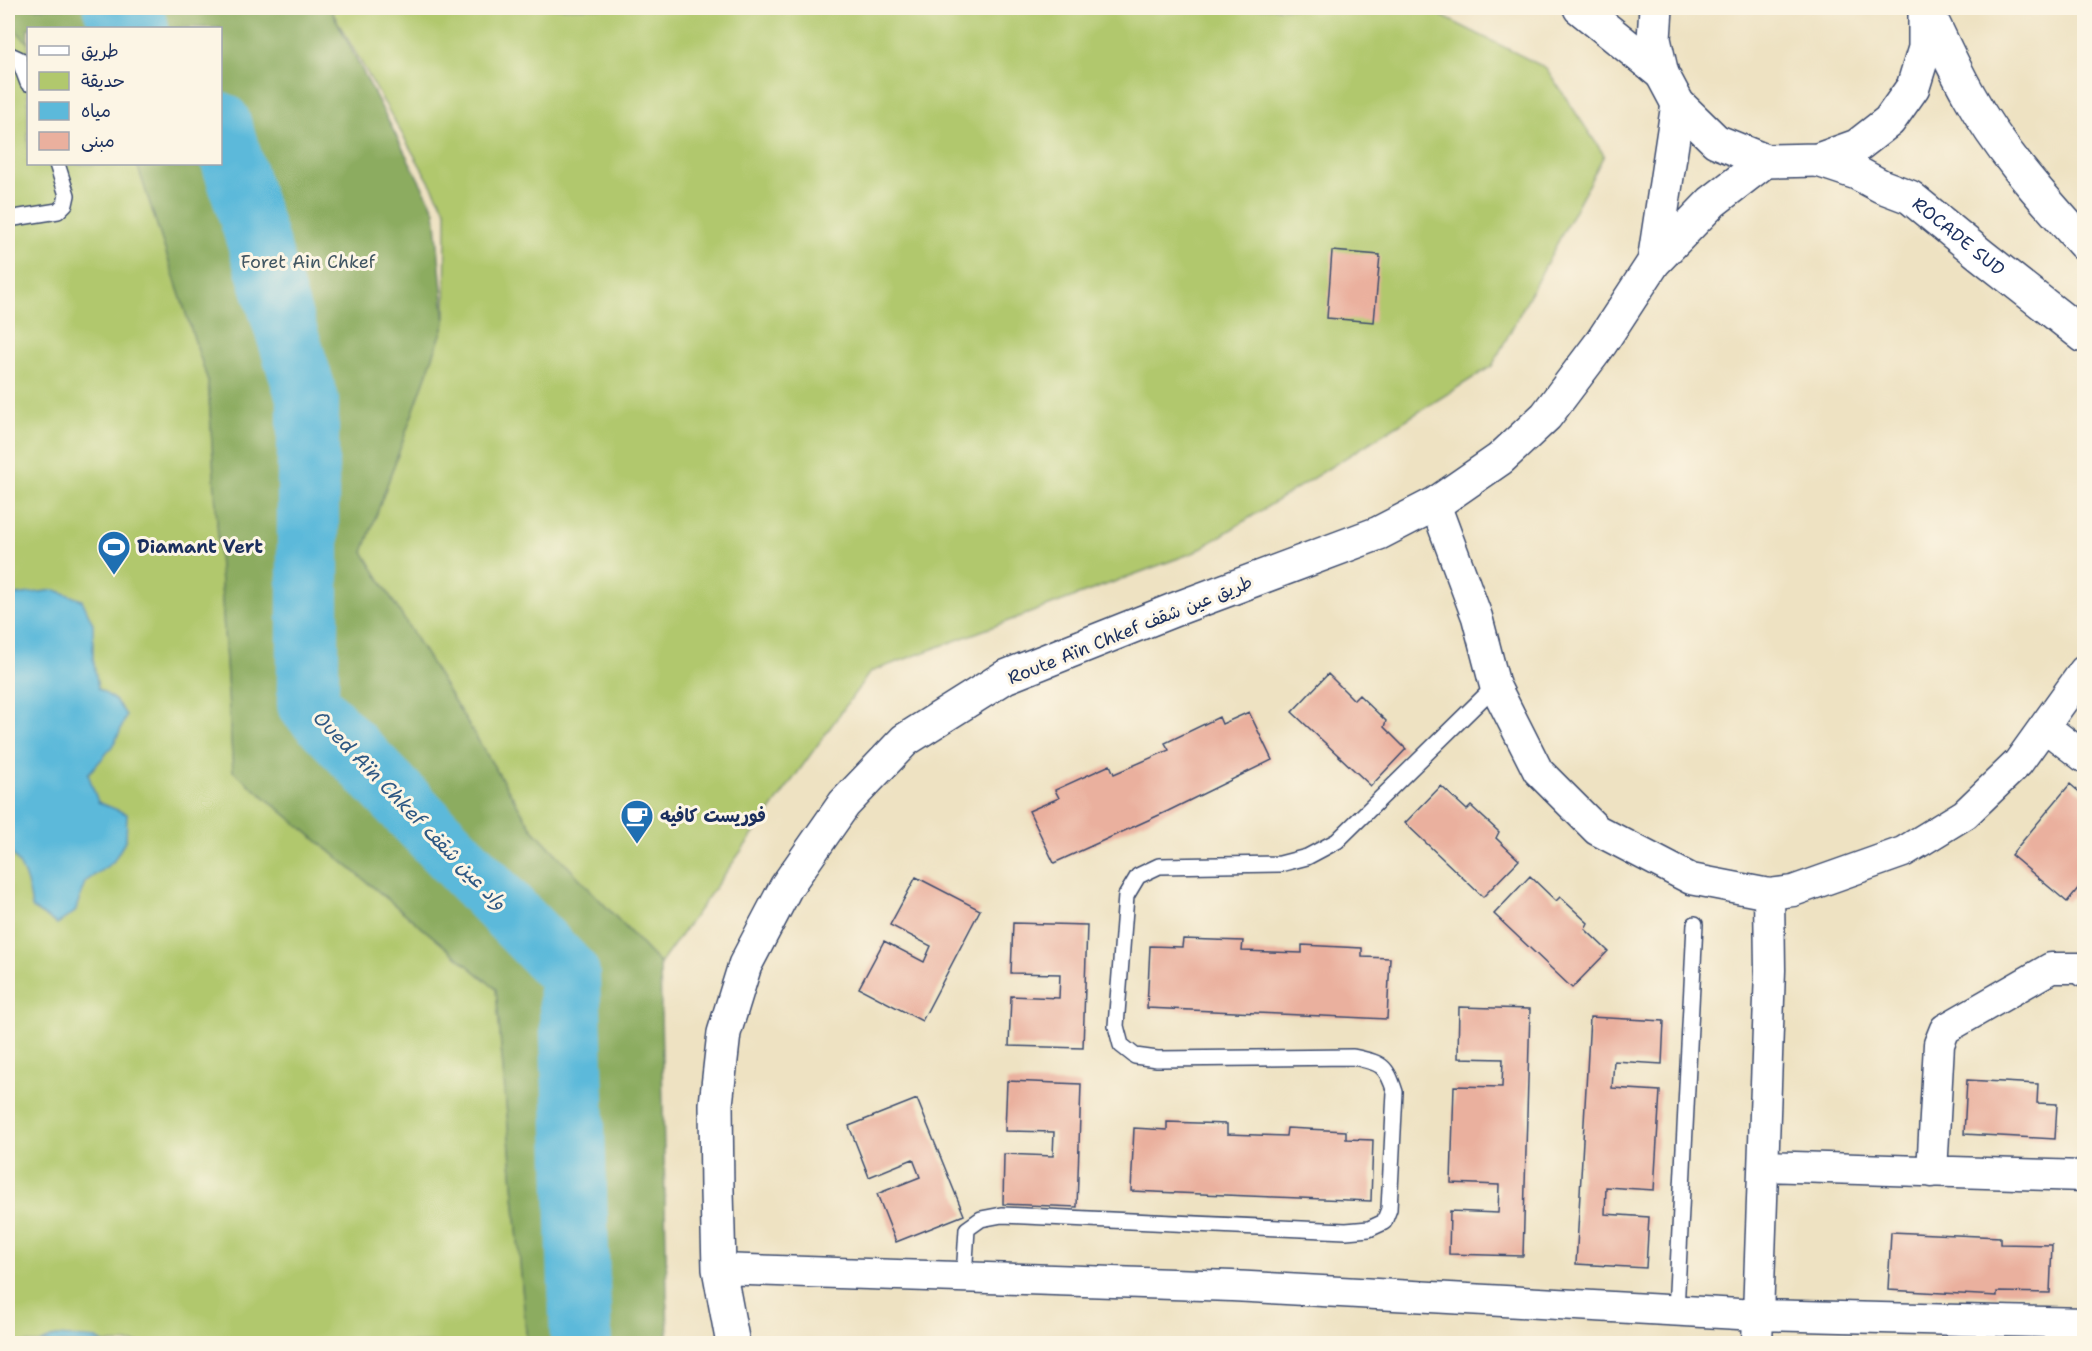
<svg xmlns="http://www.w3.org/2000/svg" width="2092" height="1351" viewBox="0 0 2092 1351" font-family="'Shantell Sans','Playpen Sans Arabic',sans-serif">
<rect width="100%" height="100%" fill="#fcf5e5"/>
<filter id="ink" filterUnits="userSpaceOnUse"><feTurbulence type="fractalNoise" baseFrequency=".0167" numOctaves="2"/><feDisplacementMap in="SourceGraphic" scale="12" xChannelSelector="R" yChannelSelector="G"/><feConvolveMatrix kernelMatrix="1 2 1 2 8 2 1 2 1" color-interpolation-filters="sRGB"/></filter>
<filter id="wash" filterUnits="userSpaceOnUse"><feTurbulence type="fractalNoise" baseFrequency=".008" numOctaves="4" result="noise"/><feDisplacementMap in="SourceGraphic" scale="24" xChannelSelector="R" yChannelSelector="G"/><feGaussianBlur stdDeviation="1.35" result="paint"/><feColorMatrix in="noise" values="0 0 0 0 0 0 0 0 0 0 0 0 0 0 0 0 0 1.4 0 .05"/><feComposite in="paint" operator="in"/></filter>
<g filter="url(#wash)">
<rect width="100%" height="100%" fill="#eee2c2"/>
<path fill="#b1c86d" stroke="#667c66" stroke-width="1.5" d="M330 8H1426L1546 68 1604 155 1492 366 1195 552 870 672 660 964 531 827 363 552 445 323 446 211Z
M8 22 28 43V164H137L208 381 233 771 496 989 527 1343H8Z"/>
<path fill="#8cac60" stroke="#546e5f" stroke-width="1.5" d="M8 8H330L435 211 445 323 363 552 531 827 660 964 668 1343H527L496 989 233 771 208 381 137 164H220V28H28V43L8 22Z"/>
<path fill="#5cb9da" stroke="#3c749c" stroke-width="1.5" d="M55 590 82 600 93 624V658L98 688 116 701 126 715C117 744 108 753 88 774L98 802 127 814 126 840 113 862 85 882 75 912 57 924 32 908C29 885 24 866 8 849V591L16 595Z
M56 1336 98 1339 103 1343H39Z"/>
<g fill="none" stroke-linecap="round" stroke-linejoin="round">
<path stroke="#5cb9da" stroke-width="62" d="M114 8 138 28
M220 123 308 400V704L569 974 581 1344"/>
</g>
<g id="blocks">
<path fill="#eab09e" d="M1332 251 1380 255 1374 322 1327 318Z
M1328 674 1354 700 1359 695 1386 721 1384 727 1406 749 1371 786 1292 712Z
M1249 712 1272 760 1168 811 1054 863 1029 811 1059 798 1055 790 1110 765 1114 774 1169 750 1165 743 1219 717 1222 724Z
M2070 784 2084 796V881L2067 902 2011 855Z
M1441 786 1467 810 1471 806 1499 832 1496 838 1519 860 1483 897 1405 823Z
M1530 876 1556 901 1560 897 1588 923 1585 929 1608 951 1572 988 1494 914Z
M916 877 980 910 922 1021 859 988 884 941 924 962 931 946 890 925Z
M1013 923 1087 925 1083 1048 1009 1046 1011 996 1059 998 1060 974 1011 973Z
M1183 939 1243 941 1242 951 1302 953V945L1362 948V957L1390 958 1387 1019 1147 1008 1150 946 1182 947Z
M1459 1007 1530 1009 1523 1256 1449 1254 1450 1211 1498 1213 1499 1185 1451 1183 1454 1086 1502 1087 1503 1059 1458 1058Z
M1590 1017 1664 1021 1662 1064 1614 1061 1612 1088 1660 1091 1654 1190 1606 1187 1605 1214 1649 1217 1646 1268 1576 1264Z
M1967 1080 2038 1084 2037 1103 2057 1104 2055 1139 1964 1134Z
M1007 1081 1081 1084 1077 1207 1003 1204 1004 1154 1053 1156 1054 1132 1005 1131Z
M917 1099 964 1215 896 1242 877 1194 920 1177 913 1159 869 1177 849 1126Z
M1167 1122 1227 1124V1134L1286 1136 1287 1128 1346 1131V1139L1373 1140 1371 1201 1131 1191 1134 1128 1167 1130Z
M1891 1232 2000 1237V1244L2052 1245 2050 1293 1997 1292V1296L1888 1290Z"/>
</g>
</g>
<g filter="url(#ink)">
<use href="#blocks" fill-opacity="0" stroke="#3b4a6d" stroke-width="1.5"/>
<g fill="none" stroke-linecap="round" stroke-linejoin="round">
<g stroke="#3b4a6d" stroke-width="18">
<path id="lane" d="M8 54 19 59 28 83
M8 219 58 211 65 204 67 195 57 164
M964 1277 967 1229 981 1219 1002 1215 1346 1231 1369 1229 1384 1222 1389 1209 1395 1092C1386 1064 1381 1063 1353 1057L1157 1059 1135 1056 1121 1045 1116 1026 1126 896 1138 876 1159 866 1280 864 1307 857 1337 841 1495 686
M1676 1311 1695 924"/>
</g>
<g stroke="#3b4a6d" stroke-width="33">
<path id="street" d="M1435 504 1477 617 1495 686 1538 771 1597 830 1691 879 1769 894 1793 891 1903 852 1965 814 2018 763 2084 671
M2045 727 2084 757
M1764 1166 2084 1176
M1932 1172 1939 1044 1945 1029 2051 968H2079L2084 972
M719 1269 1232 1286 1757 1315 2084 1323
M1757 1344 1770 970 1769 894"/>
</g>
<g stroke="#3b4a6d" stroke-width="36">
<path id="secondary" d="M1654 262 1678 104
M733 1344 719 1269 717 1191 716 1104 724 1033 745 965 786 887 844 804 905 740 1005 677 1176 609 1379 533 1435 504 1500 459 1546 416 1601 343 1654 262 1712 202 1765 161"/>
</g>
<g stroke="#3b4a6d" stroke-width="36">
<g id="highway">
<path d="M1580 8 1662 74"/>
<path d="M1656 8 1654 39 1662 74 1678 104 1716 141 1765 161 1818 160 1857 146 1889 121 1913 87 1925 48V8"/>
<path d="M1928 13C1942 41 1954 69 1969 95 1999 150 2043 198 2084 244"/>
<path id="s1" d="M1818 160 1857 173 1881 186 1910 197 1981 255 2084 336"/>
</g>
</g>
<use href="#lane" stroke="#fff" stroke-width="15"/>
<use href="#street" stroke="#fff" stroke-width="30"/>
<use href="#secondary" stroke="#fff" stroke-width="33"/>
<use href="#highway" stroke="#fff" stroke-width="33"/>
</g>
</g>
<defs>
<g id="stadium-pin" transform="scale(1.725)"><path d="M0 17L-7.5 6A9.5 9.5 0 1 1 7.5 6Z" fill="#1f6fb2" stroke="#fcf5e5"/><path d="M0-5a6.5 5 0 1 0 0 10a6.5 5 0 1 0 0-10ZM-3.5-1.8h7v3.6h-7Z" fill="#fff"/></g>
<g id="cafe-pin" transform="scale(1.725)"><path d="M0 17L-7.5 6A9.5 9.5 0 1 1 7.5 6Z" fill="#1f6fb2" stroke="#fcf5e5"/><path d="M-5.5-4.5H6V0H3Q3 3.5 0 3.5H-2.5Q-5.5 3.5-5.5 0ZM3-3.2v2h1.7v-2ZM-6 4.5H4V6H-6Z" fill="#fff"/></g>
</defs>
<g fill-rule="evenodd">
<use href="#stadium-pin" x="114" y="547"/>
<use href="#cafe-pin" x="637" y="816"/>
</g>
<g text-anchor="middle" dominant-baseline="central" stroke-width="6" stroke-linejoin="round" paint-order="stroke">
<g font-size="18" fill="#1b2f5e" stroke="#fcf5e5">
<text stroke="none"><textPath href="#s1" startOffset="162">ROCADE SUD</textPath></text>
<text transform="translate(1130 630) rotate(-22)">Route Aïn Chkef طريق عين شقف</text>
</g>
<g font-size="18" fill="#405562" stroke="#fcf5e5">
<text x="308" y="262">Foret Ain Chkef</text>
</g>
<g font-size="18" font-weight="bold" fill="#1b2f5e" stroke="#fcf5e5" text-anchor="start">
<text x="137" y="547">Diamant Vert</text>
<text x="660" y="816">فوريست كافيه</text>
</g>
<g font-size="20" font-style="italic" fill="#2e5883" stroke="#fcf5e5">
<text transform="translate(410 810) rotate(46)">Oued Aïn Chkef واد عين شقف</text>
</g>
</g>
<rect width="2092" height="1351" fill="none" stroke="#fcf5e5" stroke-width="30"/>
<rect x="27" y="27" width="195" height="138" fill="#fcf5e5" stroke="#a2a6af" stroke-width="1.5"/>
<rect x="39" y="46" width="30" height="9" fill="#ffffff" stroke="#a2a6af" stroke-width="1.5"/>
<text x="81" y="57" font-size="18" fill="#1b2f5e">طريق</text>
<rect x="39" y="72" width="30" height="18" fill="#b1c86d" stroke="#a2a6af" stroke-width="1.5"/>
<text x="81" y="87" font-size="18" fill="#1b2f5e">حديقة</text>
<rect x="39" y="102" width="30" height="18" fill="#5cb9da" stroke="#a2a6af" stroke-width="1.5"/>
<text x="81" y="117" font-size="18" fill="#1b2f5e">مياه</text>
<rect x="39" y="132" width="30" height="18" fill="#eab09e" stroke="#a2a6af" stroke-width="1.5"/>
<text x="81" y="147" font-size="18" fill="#1b2f5e">مبنى</text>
</svg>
